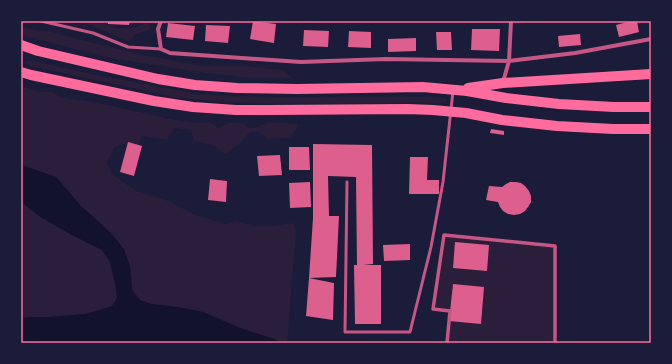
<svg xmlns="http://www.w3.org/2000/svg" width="672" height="364" viewBox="0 0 672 364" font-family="Arial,sans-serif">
<rect width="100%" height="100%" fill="#1b1b3a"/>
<path fill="#2a1e3b" d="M81 21H103L105 24 122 29 136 27 148 22 151 29 134 35 130 42Z
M21 27 56 33 82 40 138 54 203 66H248L284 70 292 78H250L206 73 115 59 21 35Z
M26 61H34L96 75 193 93 229 96 277 97H431L445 98 447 99V102L441 103C352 101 262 109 174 97L31 66 26 64 25 62Z
M21 86 41 92H53L60 97 98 103 129 110 155 115 164 118 193 123 210 122 218 128 228 123H243L249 128 257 127 268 122 298 124 296 130 289 138 266 139 260 132H250L241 142 226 154 212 145 194 141 191 130 174 128 167 140 141 136 139 146 122 144 114 148 107 163 112 174 136 191 169 201 195 215 226 224 237 221 254 226H272L294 223 296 233 287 343H281L274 339 240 328 203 312 178 307 151 304 140 300 132 290 131 279 80 205 56 177 21 165Z
M21 202 39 216 72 235 102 250 110 262 116 288 117 298 112 306 100 310 85 314 50 317H32L21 318Z
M444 236 555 246V343H447L450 311 433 309Z"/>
<path fill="#12122b" d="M21 165 56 177 80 205 110 232 124 249 130 266 132 290 140 300 151 304 178 307 203 312 240 328 274 339 281 343H21V318L32 317H50L85 314 100 310 112 306 117 298 116 288 110 262 102 250 72 235 39 216 21 202Z"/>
<path fill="#dd5f8e" d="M108 21H130L129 25 108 24Z
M253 21 276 24 274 43 250 39Z
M631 21H637L639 32 619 37 616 25Z
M168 23 195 26 193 40 166 37Z
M206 25 230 26 228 43 205 41Z
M472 29H500L499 51 471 50Z
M304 30 329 31 328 47 303 46Z
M349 31 371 32V48L348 47Z
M436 32H451L452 50H437Z
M580 34 581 45 559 47 558 36Z
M416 38V51L388 52V39Z
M491 129 504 131V135L490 133Z
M128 142 142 146 134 176 120 172Z
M313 144 372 145 373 264 363 265H381V324H355L354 265H357L356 177 328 176 329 216H339L336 277 309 278 313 218Z
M289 147H309L310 170H289Z
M280 155 282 175 259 176 257 156Z
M410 157H428L427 180H439V194H409Z
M210 179 227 181 226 202 208 200Z
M310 182 311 207 290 208 289 183Z
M510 182H516L521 183 525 186 529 191 531 196V202L528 207 525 211 520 214 514 215 508 214 503 211 500 207 498 202 486 200 489 186 502 187 506 184Z
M455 242 489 245 487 271 453 268Z
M410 244V260L384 261 383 245Z
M309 278 334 283 333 320 306 316Z
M453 284 484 287 481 324 449 321Z"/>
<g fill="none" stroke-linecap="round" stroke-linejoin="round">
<path stroke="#c65784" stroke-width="3" d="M41 21 93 33 128 47 161 49
M347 182 345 332H410L431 247 443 182 453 91"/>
<path stroke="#c65784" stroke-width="3.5" d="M447 343 450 311 433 309 444 235 555 246V343"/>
<path stroke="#c65784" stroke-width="4" d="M161 21 158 29 161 49 170 53 301 62 386 59 509 61 575 53 651 39
M503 82 509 61 511 21"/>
<path stroke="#ff6b9d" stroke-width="10" d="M21 45 38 51 158 79 195 85 237 88 297 89 423 87 467 91 506 98 559 104 614 107H651
M21 72 31 75 154 101 193 107 236 110H269L408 109 433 110 466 113 502 120 557 126 613 129H651
M468 88 503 83 651 74"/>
</g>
<rect width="672" height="364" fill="none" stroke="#1b1b3a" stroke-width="44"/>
<rect x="22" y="22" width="628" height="320" fill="none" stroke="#ff6b9d" stroke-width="1.5"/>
</svg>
